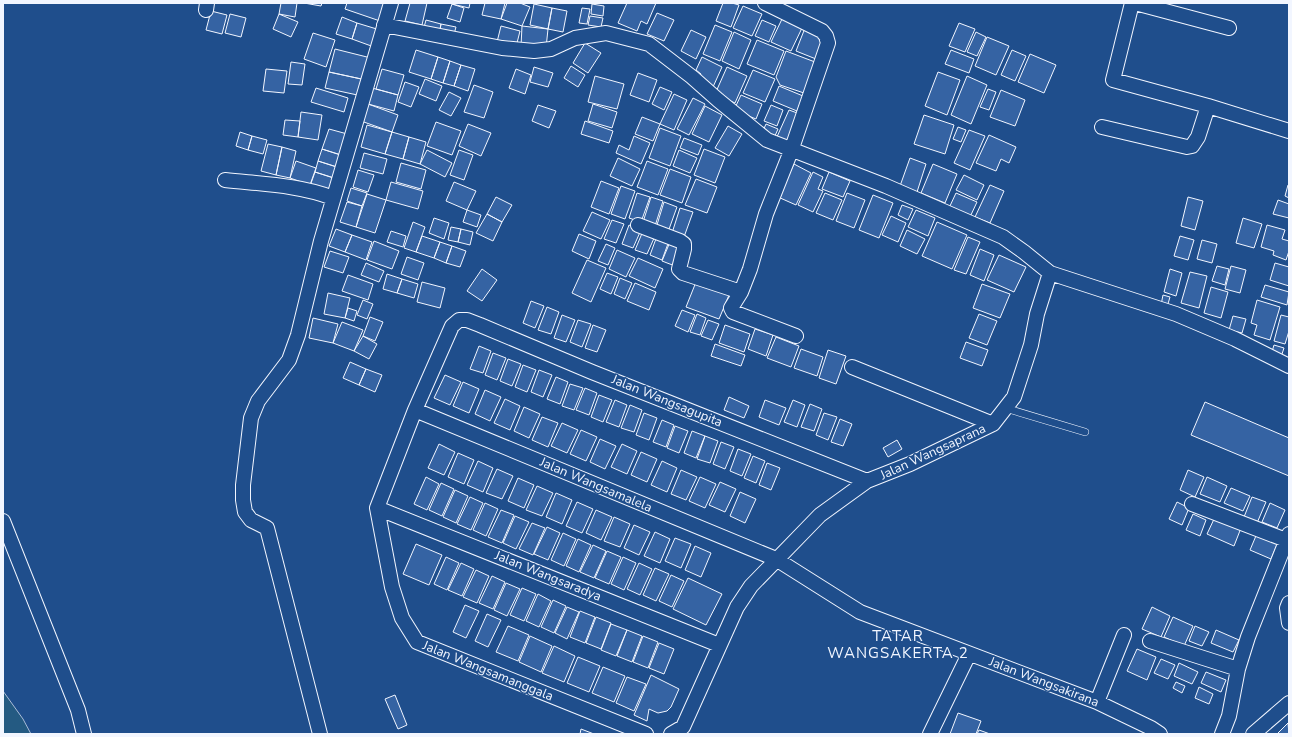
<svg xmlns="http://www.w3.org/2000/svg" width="1292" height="737" viewBox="0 0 1292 737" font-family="'Nunito Sans',sans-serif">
<rect width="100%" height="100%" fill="#1f4e8c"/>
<path fill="#245a82" stroke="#a8bbd7" d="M3 691 23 719 31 734H3Z"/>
<path fill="#3563a3" stroke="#f2f6ff" d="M281 3H297L295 17 279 14Z
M304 3H322L321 6Z
M347 3H389L383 22 345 9Z
M410 3H427L422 25 405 21Z
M452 3H470L469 8 452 4Z
M485 3H505L501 19 482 15Z
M507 3H520L530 7 522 26 501 19Z
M627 3H656L647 24 641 21 637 31 618 23Z
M723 3H732L739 5 731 27 716 21Z
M452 4 464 8 460 22 447 18Z
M534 4 552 8 548 29 530 25Z
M592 4 604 6 603 16 591 14Z
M743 6 762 14 752 36 733 28Z
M552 8 567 11 563 32 548 29Z
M582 8 590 9 587 24 579 23Z
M211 11 227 15 222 34 206 30Z
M657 13 674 20 664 41 647 34Z
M230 14 246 18 241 37 225 33Z
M279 14 298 22 291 37 273 29Z
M590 16 603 18 601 27 588 25Z
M342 17 357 23 352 39 336 34Z
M782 19 802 28 791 51 771 42Z
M426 20 441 24 439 35 423 31Z
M762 20 776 26 769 42 755 36Z
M357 23 380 30 374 47 352 39Z
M959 23 975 29 965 52 949 46Z
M441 24 456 27 453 38 439 35Z
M715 25 732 32 720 61 703 54Z
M501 26 520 31 516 47 497 42Z
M522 26 548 29 546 48 521 46Z
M805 28 825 36 816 59 796 51Z
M691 30 706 37 696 59 681 51Z
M734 32 751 40 739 69 722 61Z
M976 32 986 37 977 56 967 52Z
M313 33 335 40 326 67 304 59Z
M987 37 1009 46 996 75 975 66Z
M757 40 784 51 774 75 747 64Z
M585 43 601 53 588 73 573 63Z
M335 49 371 58 366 80 329 72Z
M416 50 438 57 431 79 409 72Z
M951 50 974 59 969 73 945 64Z
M1012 50 1026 56 1015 81 1001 75Z
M786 51 815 62 804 93 780 85 776 77Z
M1030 54 1056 65 1044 93 1018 82Z
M438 57 450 61 443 83 431 79Z
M702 57 722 67 713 87 698 80 701 74 696 70Z
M450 61 461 65 454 86 443 83Z
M291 62 305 64 302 85 288 84Z
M461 65 475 69 468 91 454 86Z
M571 66 585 75 578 87 564 78Z
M534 67 553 73 548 87 530 82Z
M727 67 747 76 735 103 715 94Z
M266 69 287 71 284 93 263 91Z
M382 69 404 75 398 95 376 89Z
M516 69 531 75 525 94 509 88Z
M753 70 775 79 765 102 743 93Z
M329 72 366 80 362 96 325 88Z
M938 72 960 80 947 115 925 106Z
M638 73 657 80 649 102 630 95Z
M595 76 624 84 617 109 588 102Z
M967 76 987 85 971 124 951 115Z
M425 79 442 86 436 101 419 94Z
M405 82 419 87 411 107 398 102Z
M474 85 493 92 484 118 464 112Z
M779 86 803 96 797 111 773 101Z
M660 87 672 92 664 110 652 104Z
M316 88 348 98 344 112 311 102Z
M372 88 398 95 394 111 368 104Z
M988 89 996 92 989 110 980 107Z
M1001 90 1025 100 1015 126 990 117Z
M449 92 461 98 451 116 439 110Z
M674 94 687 100 674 130 660 124Z
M741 95 762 104 756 119 734 110Z
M693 98 705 104 689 135 677 129Z
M368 104 398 115 392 132 361 121Z
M593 104 617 112 612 128 588 121Z
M538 105 556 111 549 128 532 121Z
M771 105 783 110 777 126 764 121Z
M705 106 722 115 709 142 692 134Z
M789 110 800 114 787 144 776 139Z
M301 112 322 115 318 140 298 137Z
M924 115 954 125 945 154 914 144Z
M642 117 660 124 653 141 635 134Z
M285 120 300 121 298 137 283 135Z
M585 121 613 131 609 143 581 134Z
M436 122 461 131 452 155 427 146Z
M468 124 491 133 481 156 459 146Z
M766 124 778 129 774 138 762 133Z
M367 125 392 132 385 154 361 147Z
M728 126 742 134 729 156 715 148Z
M958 127 966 130 961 142 953 139Z
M660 128 681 136 670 166 649 158Z
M329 129 351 135 344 156 322 149Z
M969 130 985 136 970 170 954 163Z
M240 132 252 136 248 150 236 146Z
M392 132 409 137 403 159 385 154Z
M989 135 1016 147 1009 163 1001 159 996 171 976 163Z
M252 136 267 140 263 154 248 150Z
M634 136 650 143 641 164 616 153 619 145 629 150Z
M409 137 426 142 420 164 403 159Z
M684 138 702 145 698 155 680 148Z
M268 144 282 147 276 175 261 171Z
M282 147 296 151 290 178 276 175Z
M322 149 344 156 340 168 318 161Z
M704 149 725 157 715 183 694 175Z
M427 150 452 163 445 177 420 164Z
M459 150 473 155 464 180 450 175Z
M679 150 697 158 690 173 673 166Z
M364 153 387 159 383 174 360 168Z
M618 158 640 169 632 186 610 176Z
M910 158 926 164 917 192 900 186Z
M296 161 316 168 310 185 290 178Z
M318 161 340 168 337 179 315 172Z
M647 161 668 169 658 195 637 187Z
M401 163 426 170 421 189 396 182Z
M794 164 811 173 796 205 778 197Z
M933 164 957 174 945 203 921 193Z
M670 169 691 177 682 203 660 195Z
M358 170 374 175 368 192 353 187Z
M315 172 337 179 332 193 310 186Z
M813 172 823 177 818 189 823 191 813 212 798 205Z
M829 172 850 181 843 197 822 189Z
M964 175 984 185 977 200 956 190Z
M696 179 717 187 707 213 685 205Z
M601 181 619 188 609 214 591 207Z
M391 182 423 191 418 209 386 200Z
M454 182 476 191 467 210 446 201Z
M990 185 1004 191 990 223 975 217Z
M1288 185H1289V198L1285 196Z
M621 186 635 191 625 219 611 214Z
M351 188 367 193 362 206 347 201Z
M637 193 650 197 641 222 629 218Z
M825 193 842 200 833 220 816 213Z
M847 193 865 200 854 228 836 221Z
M956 193 977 202 970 217 949 208Z
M367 194 386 200 375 233 356 227Z
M873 195 893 203 879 238 859 230Z
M496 197 512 205 502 222 487 214Z
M651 197 663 201 655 226 643 222Z
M1188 197 1203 201 1195 230 1181 226Z
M1278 200 1289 204V218L1273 214Z
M347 202 362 206 356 227 340 222Z
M664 202 677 207 668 232 656 228Z
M902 205 913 209 908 220 898 215Z
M680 208 693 212 684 237 672 233Z
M467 210 481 215 477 227 463 222Z
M916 210 935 218 928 236 908 227Z
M592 212 610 220 601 239 583 231Z
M487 214 502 222 493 241 476 233Z
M891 216 906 223 898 242 882 235Z
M434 218 449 223 444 239 429 233Z
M1243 218 1262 224 1254 248 1236 243Z
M612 220 624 224 616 243 604 239Z
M413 222 425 227 416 252 404 248Z
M937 222 967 235 952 269 922 256Z
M629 225 641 230 633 248 622 244Z
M1267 225 1285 230 1282 239 1289 241V251L1286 260 1273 255 1274 251 1261 247Z
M451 227 461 229 458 242 448 240Z
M336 229 352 235 345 252 329 246Z
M461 229 473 232 470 245 458 242Z
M907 230 925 239 917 254 900 246Z
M391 231 406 236 403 247 387 242Z
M643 231 655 236 647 254 635 250Z
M579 234 596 241 589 259 572 251Z
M352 235 372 242 366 260 345 252Z
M422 236 440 242 434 258 416 252Z
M657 236 669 241 662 260 650 255Z
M1180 236 1194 240 1188 260 1174 256Z
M968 237 980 242 966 274 954 270Z
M1202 240 1217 244 1212 263 1197 259Z
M374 241 399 251 392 269 367 260Z
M440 242 452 246 446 263 434 258Z
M670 242 682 247 675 266 662 261Z
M606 244 615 248 608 265 598 261Z
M452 246 466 251 460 267 446 263Z
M980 249 994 255 984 281 970 275Z
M617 250 635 258 626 277 609 269Z
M330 251 349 257 343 273 324 267Z
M999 255 1026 267 1014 292 987 280Z
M407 257 424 263 418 280 401 274Z
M638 258 663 269 655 288 629 276Z
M587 260 606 268 591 302 572 293Z
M366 263 384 271 379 282 361 275Z
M1275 263 1289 267V286L1270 280Z
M1217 266 1229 269 1225 285 1212 281Z
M1231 266 1246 270 1240 293 1225 289Z
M482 269 497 280 482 301 467 291Z
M1170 269 1182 273 1176 296 1164 292Z
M1190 272 1207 276 1199 308 1181 303Z
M607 273 618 277 611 294 600 289Z
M387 274 402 279 397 293 383 289Z
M348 275 373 284 368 300 342 291Z
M620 278 632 283 625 299 614 294Z
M402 279 418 284 414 298 397 293Z
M422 282 445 288 440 308 417 302Z
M696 282 729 295 719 319 686 307Z
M635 283 656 292 649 310 627 301Z
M982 284 1010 294 1000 318 973 308Z
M1265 285 1289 292 1287 305 1261 297Z
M1211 287 1228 292 1221 318 1204 313Z
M328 293 350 298 345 318 324 314Z
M1163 295 1170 297 1167 307 1161 305Z
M363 300 373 304 367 319 357 315Z
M1257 300 1280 307 1270 340 1254 335 1257 325 1251 323Z
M531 301 544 306 535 328 523 323Z
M547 307 559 312 551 334 538 330Z
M348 308 357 311 354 321 345 318Z
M682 310 695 315 688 332 675 326Z
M697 314 706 318 700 335 690 332Z
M979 314 997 321 987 345 969 338Z
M562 315 575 320 566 342 554 338Z
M1281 315 1289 317V331L1285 344 1274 341Z
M1233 316 1246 319 1242 333 1229 330Z
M370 317 383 322 375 341 363 336Z
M313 318 338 324 333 343 309 338Z
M578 320 591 324 582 347 570 342Z
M708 320 719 324 712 340 701 336Z
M342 322 363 330 354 351 333 343Z
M593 325 606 330 597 352 585 348Z
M725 325 750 334 744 352 719 343Z
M755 329 773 335 766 356 748 349Z
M363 336 377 344 369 359 354 351Z
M776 337 799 346 791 367 767 358Z
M966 342 988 350 982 366 960 358Z
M715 344 745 355 741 366 711 356Z
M1274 345 1284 348 1281 357 1271 355Z
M479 346 491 351 483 373 470 369Z
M801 349 823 357 817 376 794 368Z
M828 350 846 356 836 384 819 378Z
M493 353 506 358 497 380 485 375Z
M508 359 521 364 512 386 500 381Z
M350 362 366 369 359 385 343 378Z
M523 365 536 370 527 392 515 387Z
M366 369 382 375 375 392 359 385Z
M539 370 552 375 543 397 531 392Z
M445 375 461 382 450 405 434 398Z
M556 377 568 382 560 404 547 399Z
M463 382 479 389 469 413 453 406Z
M570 384 583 388 574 410 562 406Z
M585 388 597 393 589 415 576 410Z
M485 390 501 397 490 421 475 414Z
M599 395 612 400 603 422 591 417Z
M729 397 749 406 744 418 724 410Z
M505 399 520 406 510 430 494 423Z
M615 400 627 405 619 427 606 422Z
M765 400 786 408 779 425 759 417Z
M793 400 805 405 797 427 784 422Z
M1205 402 1289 438V476L1191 435Z
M810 404 822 409 814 431 801 427Z
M630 405 642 410 634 432 621 428Z
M524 407 540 414 529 438 514 431Z
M644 413 657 418 649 440 636 435Z
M824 413 837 417 828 440 816 435Z
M542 417 558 423 548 447 532 440Z
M840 419 852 424 843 446 831 442Z
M662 420 674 425 666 447 653 442Z
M562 423 578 430 567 453 551 446Z
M675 426 688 431 679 453 667 448Z
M581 430 597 437 586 461 570 454Z
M692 431 705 436 696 458 684 453Z
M705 436 718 441 710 463 697 459Z
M600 439 616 446 605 469 590 462Z
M897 440 902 449 888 457 883 448Z
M721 442 734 447 725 469 713 464Z
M439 444 455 452 444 475 428 468Z
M622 444 637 451 627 474 611 467Z
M738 449 751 454 742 476 730 471Z
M641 452 657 459 647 482 631 475Z
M458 453 474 460 464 484 448 477Z
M753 456 765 461 756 483 744 478Z
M478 461 493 468 483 492 467 485Z
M662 461 677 468 667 492 651 485Z
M767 463 780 468 771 490 759 485Z
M497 469 513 476 502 499 486 493Z
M681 470 697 477 686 500 671 494Z
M1188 470 1204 477 1195 497 1180 490Z
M426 477 439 484 427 510 414 504Z
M700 477 716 484 705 508 689 501Z
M1207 477 1227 486 1220 502 1200 494Z
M518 478 534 485 524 508 508 501Z
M720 482 736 489 725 512 709 505Z
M441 483 454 489 442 516 429 510Z
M537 486 553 493 542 516 526 510Z
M1231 488 1250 496 1243 511 1224 503Z
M455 490 468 496 456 523 443 517Z
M740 492 756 499 745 523 730 516Z
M556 493 572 500 562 524 546 517Z
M470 497 483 503 471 530 457 524Z
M1252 497 1266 502 1257 523 1244 517Z
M577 502 593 509 582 533 566 526Z
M1177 502 1189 508 1182 525 1169 519Z
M485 503 498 509 486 536 473 530Z
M1270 503 1285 510 1277 528 1262 522Z
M501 510 514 515 502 543 488 537Z
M596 510 612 517 601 540 586 533Z
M1193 514 1206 520 1200 536 1186 530Z
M515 516 529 522 516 549 503 543Z
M614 517 630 524 620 547 604 541Z
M1215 517 1241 528 1234 546 1207 534Z
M532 523 545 528 533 555 519 549Z
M634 525 650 532 639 555 624 548Z
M547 527 560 533 548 560 534 554Z
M1258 531 1279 540 1271 559 1250 550Z
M655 532 670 539 660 563 644 556Z
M563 533 576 539 564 566 551 560Z
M675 538 691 544 681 568 665 561Z
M578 539 591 545 579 572 566 566Z
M416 544 442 555 429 585 403 574Z
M593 545 606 551 594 578 580 572Z
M695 546 711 553 701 577 685 570Z
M607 551 621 557 609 584 595 578Z
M446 557 459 563 447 590 434 584Z
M623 557 636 563 624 590 611 584Z
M461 563 474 569 462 596 448 590Z
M639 563 652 569 640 595 627 589Z
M655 568 669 574 656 601 643 595Z
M476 570 489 576 477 603 463 597Z
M671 575 684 581 672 607 659 601Z
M492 576 505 582 493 609 479 603Z
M688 578 722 594 706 625 673 609Z
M506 583 520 589 507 616 494 610Z
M522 588 536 594 524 621 510 615Z
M538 594 551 601 539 627 526 621Z
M553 600 566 606 554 633 541 627Z
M465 605 479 611 466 638 453 632Z
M567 607 579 612 567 639 555 633Z
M1152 607 1170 616 1161 637 1142 629Z
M580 611 595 617 585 643 570 637Z
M487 614 501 620 488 647 475 641Z
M596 617 611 623 601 649 586 643Z
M1173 617 1193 626 1184 646 1164 637Z
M611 624 627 630 616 656 601 650Z
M508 626 529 635 518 661 496 652Z
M1195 626 1209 632 1202 646 1189 641Z
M627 630 642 636 632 662 617 656Z
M1216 630 1239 640 1233 652 1211 643Z
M530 636 552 646 541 672 519 662Z
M643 636 658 642 648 668 633 662Z
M659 643 674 649 664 674 649 668Z
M554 646 575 656 564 682 542 673Z
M1137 649 1156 657 1147 680 1127 671Z
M578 657 600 666 589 692 567 683Z
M1161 659 1175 665 1168 679 1154 673Z
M1179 663 1198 672 1192 684 1174 676Z
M603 667 625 676 614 702 592 693Z
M1206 672 1226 680 1221 692 1201 683Z
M651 675 679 689 671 707 667 711 658 713 649 709 647 721 634 715Z
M627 677 646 684 634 711 616 703Z
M1176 682 1185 686 1182 693 1173 688Z
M1199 687 1213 694 1209 704 1195 698Z
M395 695 407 725 398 729 385 699Z
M958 713 981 721 976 734H950Z
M1288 723 1289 734H1277Z
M581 729 594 734H580Z
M979 730 990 734H977Z"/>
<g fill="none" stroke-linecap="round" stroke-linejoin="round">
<g stroke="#f2f6ff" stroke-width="8">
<path id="lane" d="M1005 408 1085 432"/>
</g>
<g stroke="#f2f6ff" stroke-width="16">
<path id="street" d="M765 3 822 31 826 36 828 43 791 151 766 214 750 269 741 292 731 308 733 312 796 336
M1132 3 1113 80 1208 106
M1135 3 1229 28
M206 10 207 3
M384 25 502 48 534 51 551 49 575 38 606 33 649 44 692 77 718 100 767 140 886 186 1003 237 1024 252 1050 273 1176 314 1235 339 1289 366
M1102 127 1187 147 1192 146 1198 137 1208 106 1289 131
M225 180C261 184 300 185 333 198
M638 225 680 241 684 244V249L679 269 683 273 741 292
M852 367 993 424
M415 410 776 559 860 612 1097 702 1151 728 1160 734
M1192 504 1286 540
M377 508 415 410 452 326 459 320H467L480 325 592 372 867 481
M377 508 392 587 402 618 417 642 646 734
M377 508 719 645
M3 521 78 710 84 734
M1289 603 1287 608 1289 623
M1150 641 1238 669
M1097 702 1124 635
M320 734 267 528 251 520 245 512 243 500V485L251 418 258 401 289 360 298 335 321 241 391 3
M671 734 683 727 737 607 751 586 820 515 867 481 910 464 993 424 1014 397 1031 345 1037 314 1050 273
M930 734 969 654
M1222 734 1229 716 1238 669 1248 637 1289 534
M1253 734 1289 703"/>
</g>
<use href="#lane" stroke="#1f4e8c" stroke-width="7"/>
<use href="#street" stroke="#1f4e8c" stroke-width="14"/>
</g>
<g text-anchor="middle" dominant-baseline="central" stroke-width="3" stroke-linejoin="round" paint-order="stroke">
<g font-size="13" fill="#f2f6ff" stroke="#1f4e8c">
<text transform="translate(667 401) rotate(22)">Jalan Wangsagupita</text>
<text transform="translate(933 452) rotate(-25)">Jalan Wangsaprana</text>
<text transform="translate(596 485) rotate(23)">Jalan Wangsamalela</text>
<text transform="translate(548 576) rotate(22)">Jalan Wangsaradya</text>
<text transform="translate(488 671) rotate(22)">Jalan Wangsamanggala</text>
<text transform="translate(1044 682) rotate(21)">Jalan Wangsakirana</text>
</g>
<g font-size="15" letter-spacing="1" fill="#f2f6ff" stroke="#1f4e8c">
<text x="898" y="636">TATAR<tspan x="898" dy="17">WANGSAKERTA 2</tspan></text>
</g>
</g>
<rect width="1292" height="737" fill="none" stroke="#f2f6ff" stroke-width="8"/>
</svg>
